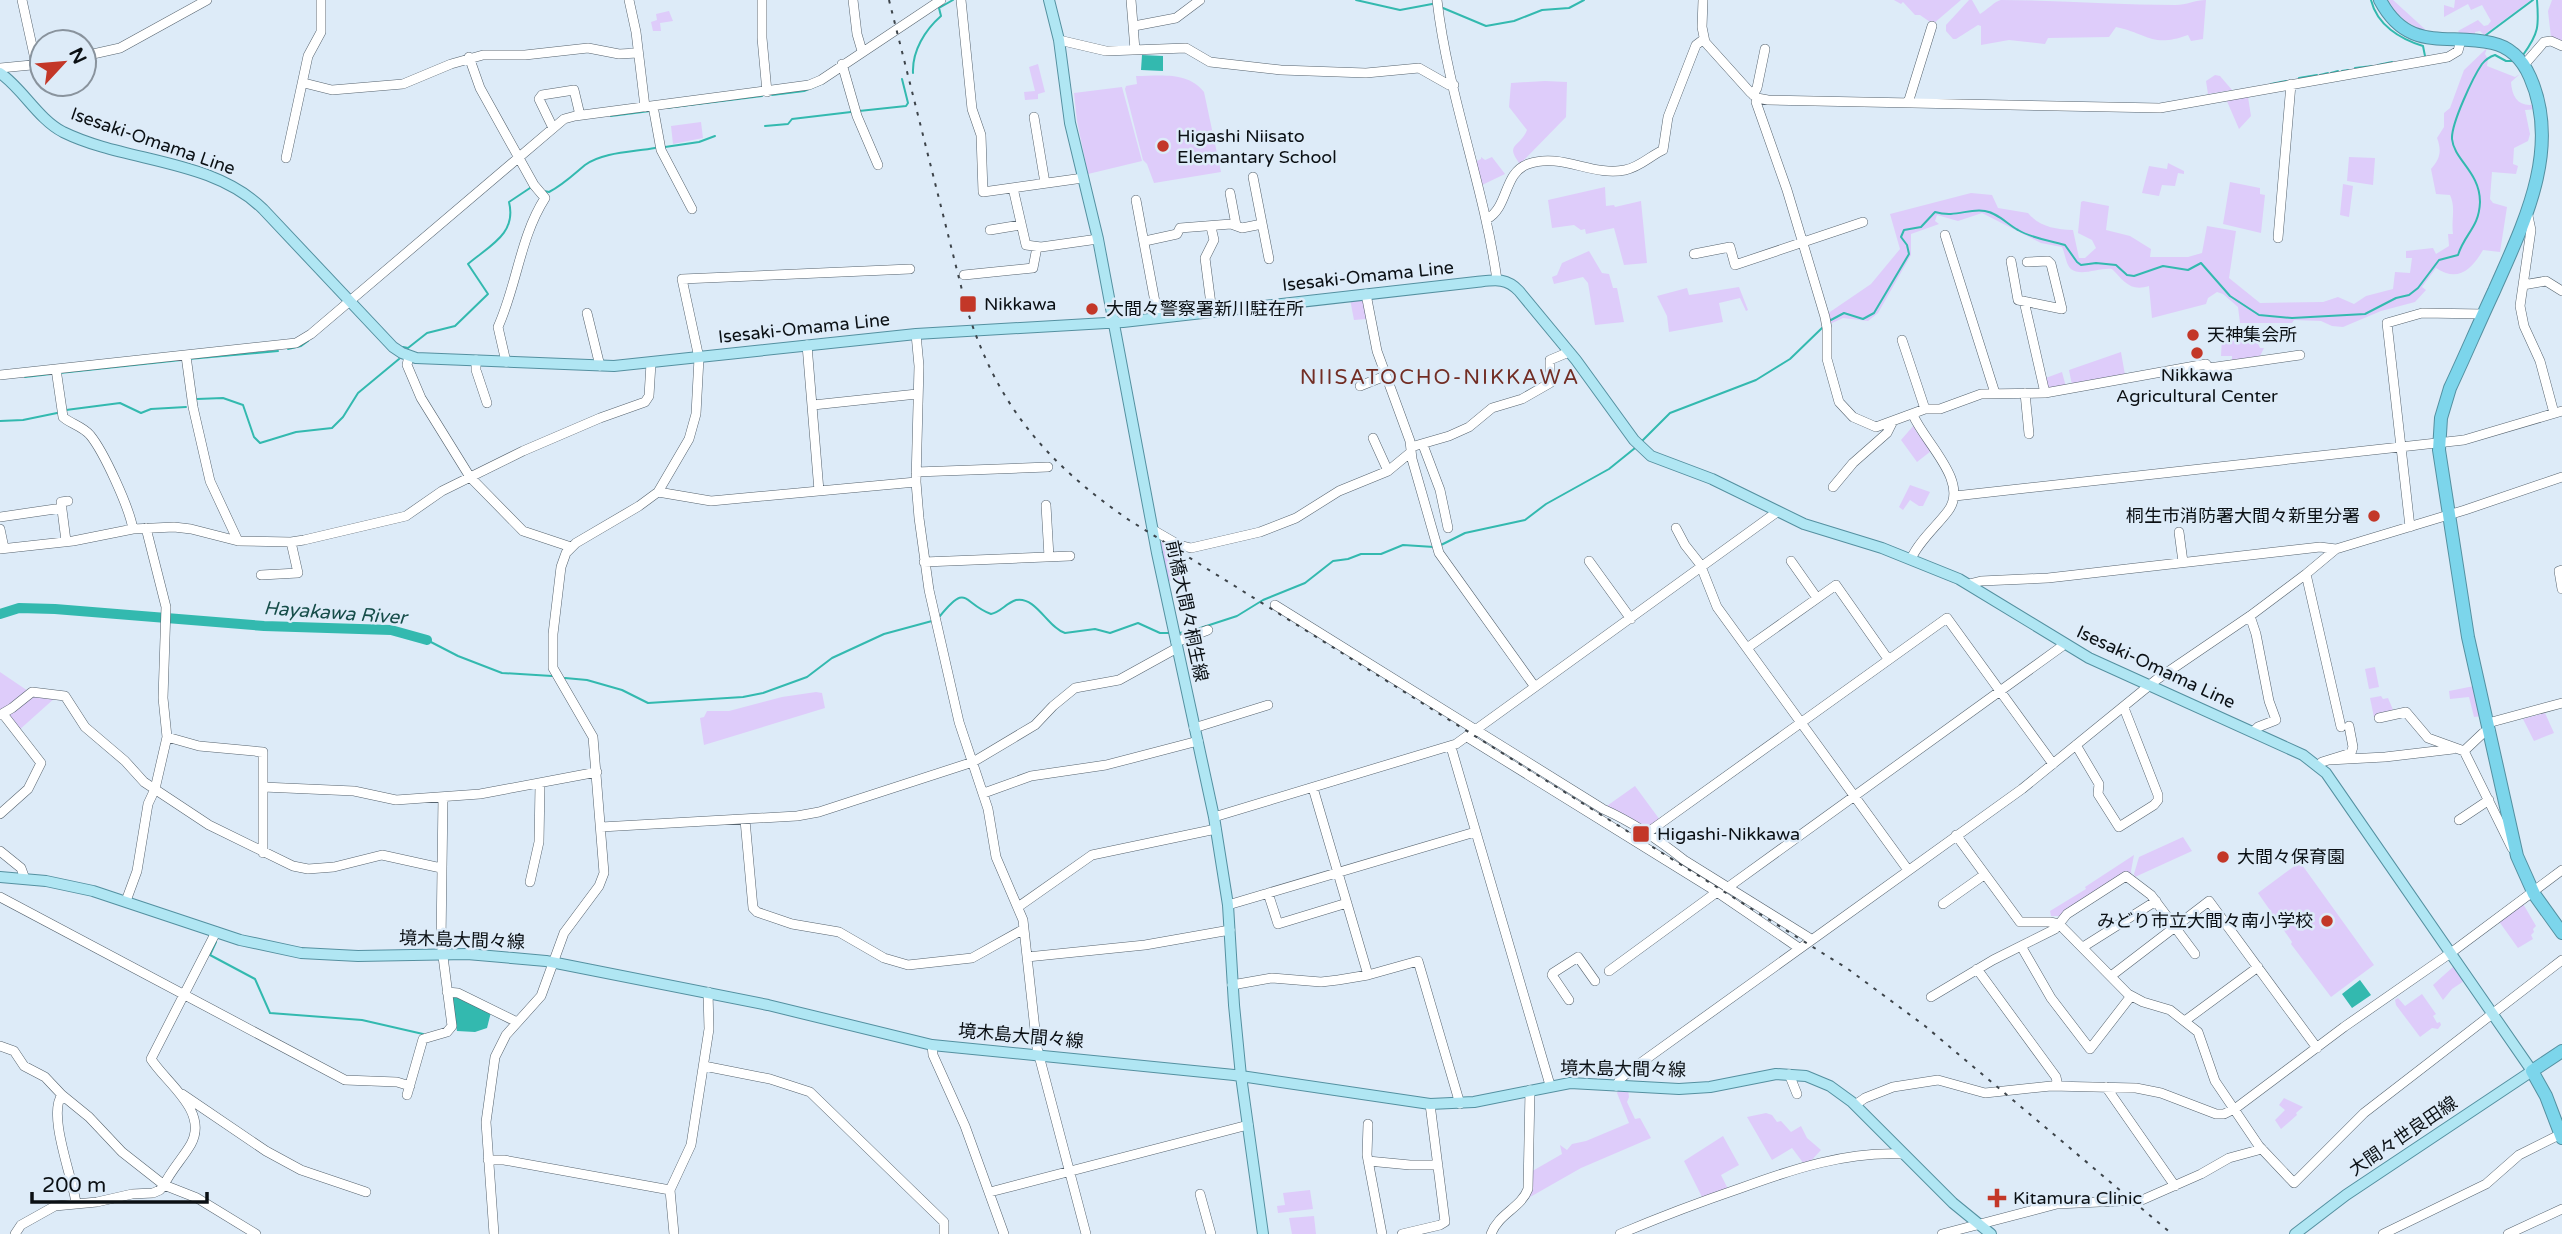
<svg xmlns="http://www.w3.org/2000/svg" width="2562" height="1234" viewBox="0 0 2562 1234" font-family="'Varela Round','Noto Sans JP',sans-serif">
<rect width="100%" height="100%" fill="#ddebf8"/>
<path fill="#deccfa" d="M1894 0H1961L1933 24 1920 15H1915L1903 2 1901 4Z
M1969 0H1972L1980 14C1987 10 1995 1 2001 0 2059 0 2117 5 2175 5 2187 5 2195 0 2206 0L2203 39 2191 41 2188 35C2152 48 2149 34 2116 27L2109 37 2048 38 2045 44 2009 40 1981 45V26L1978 25 1956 39H1953L1946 31V25Z
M2388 0H2393L2427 31C2409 26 2397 16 2388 0Z
M2455 0H2531L2484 35 2480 31 2475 32V34H2460L2458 31 2478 20 2484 26 2488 25 2491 21 2482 5 2471 10 2468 4 2444 17V5L2454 8Z
M2552 0H2562V44L2551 37 2548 11Z
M669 11 673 21 660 23 661 31H653L651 22 657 20 656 14Z
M2487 48 2485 54 2488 59 2487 66 2515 77 2520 74 2511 82C2512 99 2520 108 2537 104L2538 109 2525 110 2530 134 2528 141 2514 148 2513 164 2518 166 2516 174 2492 172 2490 199 2493 203 2507 207 2500 252 2483 250C2472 269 2458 283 2436 268L2422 287 2426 290 2415 302 2381 311 2343 327 2332 326 2321 321 2294 320 2292 323H2240L2238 307 2223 294 2217 292 2208 298 2206 304 2152 318 2149 286C2130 292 2124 281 2112 269 2100 267 2081 277 2071 269 2066 265 2065 253 2062 247L2041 243 1982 213 1958 221 1937 215 1935 221 1939 224 1911 234V255L1878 313 1868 321 1843 318 1830 324 1827 314 1871 284 1900 249 1890 214 1971 193 1992 195 1998 208 2028 213C2040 227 2055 229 2073 230L2079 258H2085L2096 248 2092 240 2078 233 2081 202 2083 201 2109 206 2106 230 2130 236 2151 249 2150 257H2188L2202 253 2207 226 2236 231 2229 278 2260 303 2323 302 2338 297 2354 304 2366 296 2393 289 2395 272 2410 273 2412 258H2406V251L2433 248 2436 254 2449 246 2448 234H2453C2451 219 2456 208 2450 195L2436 194 2431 169C2440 159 2442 151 2437 138L2444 127V113L2450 108 2464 70Z
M1038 64 1045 92 1038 94V99L1025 100 1024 92 1035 91 1029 67Z
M2215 75 2220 76 2232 90 2208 94 2206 81Z
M1136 76C1160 76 1188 71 1204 92L1221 172 1154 183 1147 164 1143 160 1125 89 1126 86 1137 84Z
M1545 81 1567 82 1566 117 1520 164C1504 143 1520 148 1527 130L1509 107 1511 83Z
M1122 87 1142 161 1088 174 1077 121 1074 93Z
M2248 97 2251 116 2239 129 2226 99Z
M701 122 703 138 673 144 671 126Z
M1481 157 1485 160 1492 157 1505 174 1480 186 1473 163 1481 159Z
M2349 157 2375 158 2373 185 2347 181Z
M2168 163 2184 171V174L2178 173 2175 186 2162 185 2159 196 2142 193 2149 166 2167 169Z
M2230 182 2260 188V194L2265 195 2261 233 2223 224Z
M2343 184 2353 186 2349 217 2340 215Z
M1605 187 1606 206 1614 205 1615 207 1641 201 1647 263 1624 265 1614 228 1586 234 1585 229 1581 230 1574 225 1552 228 1548 200Z
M1589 251 1602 273 1609 274 1613 288H1617L1624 322 1595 325 1588 283 1583 277 1554 284 1552 277 1557 275 1562 263Z
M1739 287 1748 310 1746 311 1740 298 1719 303 1723 322 1669 332 1667 316 1657 296 1687 288 1689 295Z
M1364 297 1366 319 1354 320 1350 299Z
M2215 327H2240L2239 335 2251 336V341H2257L2260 348H2264L2260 356 2232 360V356H2221L2222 338 2211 337 2212 329Z
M2121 352 2125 375 2072 385 2069 370Z
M2062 372 2066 387 2046 390 2043 379Z
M1914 425 1916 431 1931 451 1917 462 1901 440Z
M1910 485 1930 492 1923 506H1919L1910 500 1903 510 1899 507Z
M1160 541 1178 553 1186 579 1168 581Z
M2375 667 2379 687 2369 689 2365 669Z
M0 672 28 691 0 712Z
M2474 686 2482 716 2474 717 2469 697 2450 699 2449 691Z
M816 692 822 693 825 708 704 745 700 718 704 717 707 711H729L782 697Z
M29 696 56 697 18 731 8 716Z
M2381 696 2383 699 2388 698 2394 712 2374 717 2370 698Z
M2545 713 2554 733 2534 741 2523 719Z
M1635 786 1660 820 1644 829 1604 808Z
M2183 837 2192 851 2135 877 2134 874 2139 857Z
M2134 855 2131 871 2132 878 2130 877 2062 916H2051L2050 911 2086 889 2085 887Z
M2300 862 2374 965 2331 997 2291 944 2292 942 2258 893Z
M2522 902 2536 926 2533 929 2534 932 2531 935 2533 939 2518 948 2498 920Z
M2454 966 2464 981 2452 989 2443 1000 2433 985Z
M2422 994 2436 1014 2433 1016 2437 1023 2440 1022 2441 1025 2438 1029 2432 1028 2420 1037 2396 1005 2395 1000 2398 998 2405 1006Z
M1619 1089 1628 1090 1629 1097 1627 1102 1635 1119 1640 1118 1651 1138 1581 1168 1523 1201 1529 1173 1562 1154 1560 1145 1567 1150 1572 1144 1586 1141 1629 1123 1617 1093Z
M2284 1098 2303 1107 2296 1113 2297 1115 2281 1129 2275 1120 2285 1110 2279 1105Z
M1766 1113 1772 1115 1777 1122 1781 1121 1791 1132 1801 1126 1807 1138 1821 1150 1809 1163 1804 1164 1792 1148 1772 1160 1747 1117Z
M1723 1136 1739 1165 1721 1175 1728 1189 1703 1199 1684 1161Z
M1310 1190 1313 1209 1278 1213 1277 1206 1285 1205 1283 1193Z
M1314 1216 1316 1234H1292L1289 1218Z"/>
<path fill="#33b9af" d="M1142 55 1163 56V71L1141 70Z
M2360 980 2371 995 2352 1008 2342 994Z
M455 994 491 1012 487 1028 475 1032 457 1031 450 996Z"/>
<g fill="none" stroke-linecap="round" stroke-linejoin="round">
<path stroke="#33b9af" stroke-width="2" d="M1356 0 1400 10 1432 4
M2371 0C2377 25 2400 39 2423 46L2425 56
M1443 8 1486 26 1514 21 1542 10 1569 8 1584 0
M2486 35 2533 0
M2523 55C2539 33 2539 26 2537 0
M2378 65 2392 62
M2355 68 2373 66
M2342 71 2348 70
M913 73C912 51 925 30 941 16L939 8 953 0
M2331 73 2338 71
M2320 75 2328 73
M2299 78 2317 75
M2271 84 2286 81
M772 95 804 91 823 83
M666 108 762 96
M859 111 906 106 908 103 902 79
M611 116 650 111
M765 126 788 124 792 119 851 112
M665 147 699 142 715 136
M544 191 549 192C563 185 573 175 585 165 603 152 633 152 655 148
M1831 320 1844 313 1863 319 1874 313 1909 254 1907 245 1901 237 1904 230 1921 227 1935 212C1956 218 1968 208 1985 211 1998 213 2007 224 2018 230 2033 239 2049 240 2065 245L2077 262 2081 265 2096 263 2116 265 2127 275 2134 276 2163 266 2188 270 2201 263 2230 296 2259 315 2292 318 2365 314 2396 298 2409 295 2418 288 2439 260 2458 255C2465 233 2479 228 2480 202 2480 172 2454 160 2452 139 2451 124 2473 77 2482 64 2486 59 2489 57 2495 55L2506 61H2515
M403 347 408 348 427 333 455 326 488 294 468 264C489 246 517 234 509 202L530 188
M288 349 301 346 308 341
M189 359 278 351
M60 373 181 360
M25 377 51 374
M197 399 223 398 243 405 254 437 260 443 296 432 332 428 343 417 358 393 399 359
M66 410 120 403 141 413 151 409 186 407
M0 421 23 420 57 413
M1641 442 1670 413 1756 380 1790 359 1822 328
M1439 546 1465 533 1525 520 1546 504 1609 469 1635 448
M940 616C968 582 962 603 991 614 1001 612 1006 603 1016 600 1036 596 1048 628 1065 633L1095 629 1110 633 1138 623 1160 633H1169
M1178 633 1188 632 1237 616 1263 600 1305 583 1333 561 1348 559 1361 554H1381L1403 545 1434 547
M427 640 458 656 502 673 552 676
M565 678 587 680 622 690 648 703 743 697 763 693 807 677 832 658 884 634 932 621
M216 942 210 955 255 979 270 1013 362 1020 423 1034"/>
<path stroke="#33b9af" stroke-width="10" d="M0 614 19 608 55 609 264 626 391 630 427 640"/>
<g stroke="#56636e" stroke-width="10">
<path id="minor" d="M22 0 36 64
M629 0 636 32 645 107
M762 0V38L767 92
M853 0 857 34 862 51
M961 0 972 109 981 135 983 192 1083 178
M1131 0 1135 50
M1437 0C1448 95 1484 186 1497 280
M1703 0 1702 27 1705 42 1750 92 1757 98 1768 100 2160 108 2448 57 2458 51 2461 40
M1134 26 1176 18 1200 0
M1059 40 1106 51 1186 48 1210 62 1281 70 1366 73 1419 68 1449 85H1454
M84 56 120 48 207 0
M469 57 480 88 534 185 545 198C520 237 517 285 498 327L506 362
M842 64 857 116 878 165
M2524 65 2544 42 2551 41 2562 46
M0 68 42 64
M304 83 332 90 403 84 451 64 483 55H525L588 48 619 54 638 53
M1753 95 1757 88 1765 49
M1757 98 1756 102 1787 190 1825 317 1827 328V359L1839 402 1853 417 1876 427 1925 409H1940L1981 394 2045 393 2206 364 2209 368 2300 355
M1908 103 1932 26
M653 106 661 150 692 209
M1034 117 1045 183
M553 128 539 99 542 95 574 90 580 115
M286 158 308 56 321 32V0
M1253 177 1269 259
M1013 188 1026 245 1041 247 1098 239
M1230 193 1236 225
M1136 200 1158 318
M2528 216 2531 230 2520 306 2524 326 2540 361 2554 413
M1487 219C1509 207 1503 173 1528 164 1561 152 1593 177 1625 170 1640 167 1650 156 1663 150L1668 117 1696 45 1704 39
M1211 227 1214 240 1205 258 1212 312
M990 230 1020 225
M1945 235 1994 390 1992 393
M2278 238 2291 84
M1145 241 1177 234 1180 228 1231 224 1242 228 1262 224
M1694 254 1730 247 1735 265 1863 222
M2011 261 2018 300 2062 309 2051 264 2048 261 2027 262
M964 275 1033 268 1037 247
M2523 285 2546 281 2562 291
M1366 294 1377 351 1410 441 1412 459 1439 553 1535 687
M2024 301 2045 393
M587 313 600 366
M916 334 919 366 916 482 919 518 929 590 959 722 988 809 996 857 1023 920 1037 1048 1086 1234
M1902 340 1925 409
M807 345 819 491
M186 356 193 407 210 481 238 541
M409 356 407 365 421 398 470 477 523 531 571 547
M476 360V370L487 403
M56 369 63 417C71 424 82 426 90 435 104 452 129 507 133 529
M0 375 296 343 311 334 564 119 575 116 809 85 821 80 941 0
M1360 386 1385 376
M2025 393 2029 434
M813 405 917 394
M1373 438 1388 471
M1423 445 1440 490 1448 528
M1411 447 1449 436 1469 427 1492 408 1522 399 1550 383V360L1569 352
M916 472 1048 467
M1833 487 1853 463 1887 433 1892 423
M658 492 711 501 916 482
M1955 496 2464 440 2562 411
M1046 505 1049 557
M0 517 62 508
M2410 527 2387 323 2422 313 2484 314
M1676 528 1685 545 1700 564 1717 607 1908 870
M0 529 4 548
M1153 530 1179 545 1191 548 1260 532 1296 518 1339 491 1388 471 1411 452
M2179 532 2183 562
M66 541 61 502 68 501
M0 549 73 541 133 529 174 527 191 529 238 541 291 542 304 540 406 516 442 491 523 451 600 418 645 402 649 396 651 363
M1911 559C1919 541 1936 527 1948 511 1970 482 1925 443 1913 415
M1589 561 1631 619
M1791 561 1817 598
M924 562 1070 556
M2562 570 2559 571 2562 589
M2306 574 2341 727
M261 575 298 573 291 542
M1969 584 1981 581 2048 578 2320 547 2336 549
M1275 605 1603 809C1632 822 1659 840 1684 860L1811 939
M2250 616 2256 634 2269 701 2276 720 2258 727 2253 732
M1176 642 1208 630
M1747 648 1836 585 1888 659
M0 715 12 708 32 692 65 696 85 727 125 761 144 782 209 825 293 866 308 869 334 867 382 855 441 868
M2379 718 2406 712 2428 738 2464 751 2512 848
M2488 723 2562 703
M1194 728 1268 705
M167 737 199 746 263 752V853
M1467 737 1717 892 1799 948
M2076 745 2099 784 2098 794 2119 827 2154 805 2158 800V795L2124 708
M1451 747 1550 1085
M2464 751 2483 733 2490 730
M2329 760 2385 757 2453 749
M2319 765 2322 762 2351 753 2353 747 2349 726
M263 787 354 791 396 800 480 794 597 772
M1313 788 1368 975
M984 793 1031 776 1106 765 1198 741
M0 814 28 789 41 763 3 714
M1214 817 1456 744 1777 512
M745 820 753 908 757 912 792 924 839 932 884 958 908 965 972 958 1024 929
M2459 820 2489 800
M601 827 797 816 819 812 973 762 1035 725 1053 706 1075 688 1119 680 1177 648
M1647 833 1947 618 2053 764
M1956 835 2020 922H2050L2059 924 2128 994 2143 1002 2170 1010 2198 1032 2215 1081 2259 1146 2294 1183 2364 1113 2562 960
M0 851 21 868 25 879
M530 882 539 842 540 785
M1727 888 2061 647 2064 643
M1268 893 1278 924 1347 903
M0 897 345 1080 397 1082 410 1086
M126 901 137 871 148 804 155 789 167 737 163 698 166 607 146 528
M1943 904 1984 875
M1228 905 1475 832
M1018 907 1092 855 1216 829
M2021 946 2051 998 2090 1049 2131 996
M2083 947 2156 901
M1027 957 1145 945 1230 930
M1977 969 2056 1077 2058 1086
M1609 971 1717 892
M2111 976 2209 901 2317 1048
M1232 985 1272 978 1321 982 1338 980 1368 975 1418 961 1460 1104
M447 992 458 993 517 1022
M1931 997 1993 960 2055 929 2067 914 2126 876 2151 895 2195 954
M1569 1000 1552 975 1553 973 1578 957 1595 981
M2186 1020 2258 967
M932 1045 933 1055 965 1126 1004 1234
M0 1046 14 1051 24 1066 45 1077 62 1095 89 1117 122 1152 164 1185 197 1198 256 1234
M704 1066 770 1079 810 1092 944 1222V1234
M1789 1074 1797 1094
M1616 1086 1621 1078 1635 1067 2022 789 2156 680 2250 616 2306 574 2336 549 2465 510 2562 477
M2106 1087 2175 1186
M182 1094 266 1151 301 1170 366 1192
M62 1095C47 1114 73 1179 76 1203
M407 1095 423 1039 447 1032 452 1026 441 941 443 797
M1855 1105 1865 1098 1893 1087 1938 1080 1985 1093 2051 1086 2136 1088 2161 1093 2216 1114H2224L2236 1108 2344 1027 2452 952 2562 870
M1368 1124 1367 1155 1382 1234
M488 1160H504L670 1190
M1368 1161 1410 1165H1438
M990 1192 1248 1125
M1200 1194 1211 1234
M15 1234 21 1225 55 1206 97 1202 132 1194 153 1193 160 1190 164 1185C171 1170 183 1158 191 1144 209 1111 166 1083 151 1059L216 932
M494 1234 486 1122 495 1057 506 1035 541 996 564 933 599 886 604 873 593 737 553 668V634L561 567 566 553 576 543 639 506 658 492 689 439 696 414 699 358 682 279 910 269
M674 1234 670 1190 691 1145 709 1029 708 992
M1402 1234 1440 1225 1445 1222 1430 1104
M1491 1234C1499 1213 1521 1208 1528 1189L1530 1090
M1620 1234C1660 1217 1700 1202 1741 1188 1793 1169 1847 1151 1903 1154
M1942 1234 2057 1204 2142 1200 2201 1174 2229 1158 2262 1149
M2383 1234 2486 1184 2519 1155 2561 1134
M2508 1234 2562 1209"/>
</g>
<g stroke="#5490a0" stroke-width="12">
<path id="major" d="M1049 0 1059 40 1070 123 1098 239 1157 553 1214 817 1228 905 1234 1005 1241 1076 1263 1234
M0 73C23 89 38 119 63 132 126 163 211 158 263 209L393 347 402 353 416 358 614 366 916 334 1123 322 1476 282C1494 280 1506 277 1519 291L1576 360 1634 440 1651 456 1712 479 1804 524 1882 548 1959 579 2089 658 2303 755 2326 773 2532 1071 2346 1195 2295 1234
M0 877 46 881 93 891 240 940 301 953 358 956 467 954 546 961 768 1005 932 1045 1234 1075 1430 1104 1474 1102 1570 1083 1679 1089 1710 1087 1776 1074 1806 1076 1830 1086 1852 1102 1953 1203 1991 1234"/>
</g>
<g stroke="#5490a0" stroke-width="14">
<path id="highway" d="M2380 0C2408 53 2446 33 2492 43 2511 47 2523 61 2530 77 2562 149 2523 225 2494 291 2479 323 2465 356 2450 388L2441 418 2439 450 2468 637 2517 856 2534 894 2562 933
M2562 1051 2532 1071 2546 1096 2562 1138"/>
</g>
<use href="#minor" stroke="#fff" stroke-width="9"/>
<use href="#major" stroke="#b0e6f3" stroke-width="10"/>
<use href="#highway" stroke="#7cd5eb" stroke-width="12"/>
<path stroke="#3d444a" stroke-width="2" stroke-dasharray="3.5 7" stroke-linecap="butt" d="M889 0 966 306C996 404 1045 462 1129 520L1848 969 1925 1026 2172 1234"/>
</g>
<g fill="#c33728" stroke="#ddebf8" stroke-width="2.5">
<circle cx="1163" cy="146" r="7"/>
<rect x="959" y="295" width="18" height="18" rx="3.5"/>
<circle cx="1092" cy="309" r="7"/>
<circle cx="2193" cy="335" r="7"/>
<circle cx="2197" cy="353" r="7"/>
<circle cx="2374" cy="516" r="7"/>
<rect x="1632" y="825" width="18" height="18" rx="3.5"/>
<circle cx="2223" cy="857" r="7"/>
<circle cx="2327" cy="921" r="7"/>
<path d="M1993.5 1187.5h7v7h7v7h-7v7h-7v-7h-7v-7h7z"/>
</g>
<g text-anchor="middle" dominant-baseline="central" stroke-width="5" stroke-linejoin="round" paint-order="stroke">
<g font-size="18" fill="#0b1014" stroke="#ddebf8" text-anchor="start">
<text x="1177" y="136">Higashi Niisato<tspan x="1177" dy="21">Elemantary School</tspan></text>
<text x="984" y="304">Nikkawa</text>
<text x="1106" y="309">大間々警察署新川駐在所</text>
<text x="2207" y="335">天神集会所</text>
<text x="2197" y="375" text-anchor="middle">Nikkawa<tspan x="2197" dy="21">Agricultural Center</tspan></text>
<text x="2360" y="516" text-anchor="end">桐生市消防署大間々新里分署</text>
<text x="1657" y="834">Higashi-Nikkawa</text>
<text x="2237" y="857">大間々保育園</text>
<text x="2313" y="921" text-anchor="end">みどり市立大間々南小学校</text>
<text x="2013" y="1198">Kitamura Clinic</text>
</g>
<g font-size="18" fill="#0b1014" stroke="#ddebf8">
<text transform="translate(153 141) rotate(19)">Isesaki-Omama Line</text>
<text transform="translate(1368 276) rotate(-6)">Isesaki-Omama Line</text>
<text transform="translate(804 328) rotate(-6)">Isesaki-Omama Line</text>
<text transform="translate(1187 611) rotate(78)">前橋大間々桐生線</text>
<text transform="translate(2156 667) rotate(25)">Isesaki-Omama Line</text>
<text transform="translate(462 940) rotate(2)">境木島大間々線</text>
<text transform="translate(1021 1036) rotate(5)">境木島大間々線</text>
<text transform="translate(1623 1069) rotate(1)">境木島大間々線</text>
<text transform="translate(2403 1136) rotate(-34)">大間々世良田線</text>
</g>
<g font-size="19" font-style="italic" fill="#164d49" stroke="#ddebf8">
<text transform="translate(335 613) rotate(4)">Hayakawa River</text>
</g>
<g font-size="21" letter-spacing="2" fill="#722d24" stroke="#ddebf8">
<text x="1440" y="377">NIISATOCHO-NIKKAWA</text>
</g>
</g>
<g transform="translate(63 63) rotate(64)"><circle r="33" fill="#ddebf8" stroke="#89939d" stroke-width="2"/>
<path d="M0-5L12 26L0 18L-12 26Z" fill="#c33728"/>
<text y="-10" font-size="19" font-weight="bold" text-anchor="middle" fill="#0b1014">N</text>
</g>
<path d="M32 1192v10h175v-10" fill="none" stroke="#0b1014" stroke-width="3.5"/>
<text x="42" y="1192" font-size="21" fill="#0b1014" stroke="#ddebf8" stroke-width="5" paint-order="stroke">200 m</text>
</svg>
